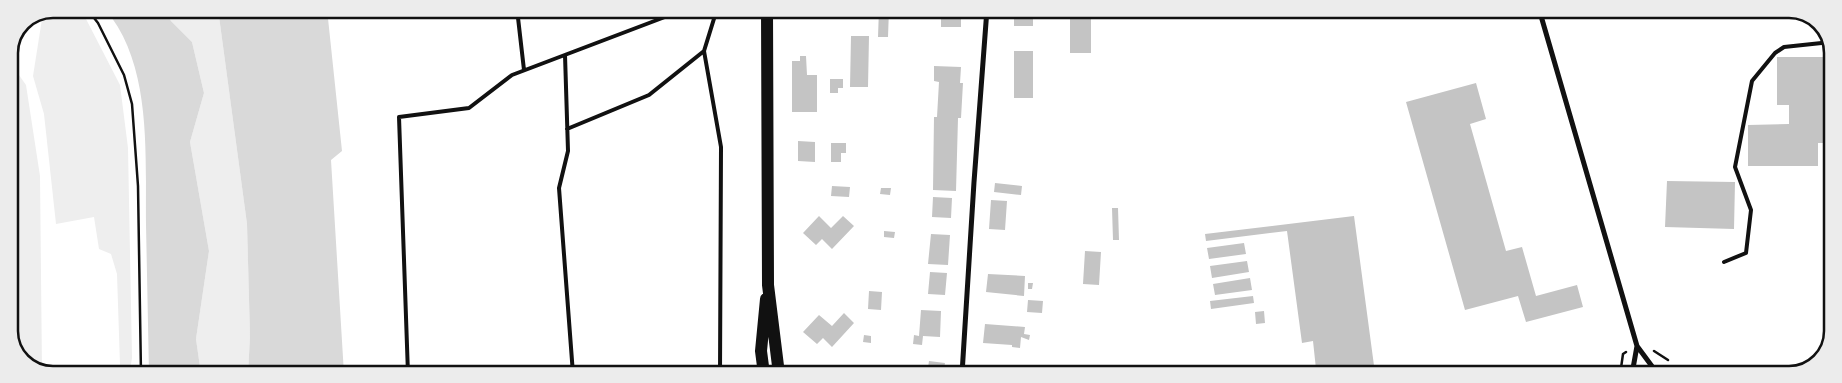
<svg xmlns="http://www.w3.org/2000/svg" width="1842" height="383" viewBox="0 0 1842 383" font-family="Arial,sans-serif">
<rect width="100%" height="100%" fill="#fff"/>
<path fill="#eee" d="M164 9H218L247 224 250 336 248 374H201L196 339 209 251 190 142 204 93 192 42 171 21Z
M61 11 86 19 120 85 128 148 132 358 130 370 125 374 120 365 117 274 111 254 99 249 94 217 56 224 44 114 33 76 42 19Z
M9 61 26 85 40 176 42 372 21 361 9 336Z"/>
<path fill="#d9d9d9" d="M105 9H164L171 21 192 42 204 93 190 142 209 251 196 339 201 374H149C148 324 147 274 146 225 145 156 153 65 105 9Z
M218 9H327L342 151 331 160 344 374H248L250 336 247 224Z"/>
<path fill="#c4c4c4" d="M813 9H835V18L813 17Z
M879 9H889L888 37H878Z
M941 9H961V27H941Z
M1014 9H1033V26H1014Z
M1070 9H1091V53H1070Z
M851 36H869L868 87H850Z
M1014 51H1033V98H1014Z
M800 56H806L807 75H817V112H792V61H800Z
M1777 57H1833V143H1818V166H1748V125L1789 124V105H1777Z
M934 66 961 67 960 83H963L961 118H958L956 191 933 190 934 117H937L939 82 934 81Z
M830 79H843V88H838V93H830Z
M1476 83 1486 119 1470 124 1506 251 1522 247 1536 296 1577 285 1583 307 1526 322 1518 296 1465 310 1406 102Z
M798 141 815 142V162L798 161Z
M831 143H846V153H841V162H831Z
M1667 181 1735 182 1734 229 1665 227Z
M995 183 1022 186 1021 195 994 192Z
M832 186 850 187 849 197 831 196Z
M881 188H891L890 195 880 194Z
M933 197 952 198 951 218 932 217Z
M991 200 1007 201 1005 230 989 229Z
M1112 208H1118L1119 240H1113Z
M819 216 831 228 843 216 854 226 832 249 822 239 816 245 803 233Z
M1354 216 1375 373 1322 374 1316 369 1313 341 1302 343 1287 231 1206 241 1205 234Z
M884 231 895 232 894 238 884 237Z
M931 234 950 235 948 265 928 264Z
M1244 243 1246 254 1209 259 1207 248Z
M1085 251 1101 252 1099 285 1083 284Z
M1247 261 1249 272 1212 278 1210 266Z
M930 272 947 273 945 295 928 294Z
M988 274 1025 276 1024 296 986 292Z
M1250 278 1252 290 1215 295 1213 284Z
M1028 283H1033L1032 289H1028Z
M869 291 882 292 881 310 868 309Z
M1253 296 1254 303 1211 309 1210 301Z
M1028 300 1043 301 1042 313 1027 312Z
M921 310 941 311 940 337 923 336 922 345 913 344 914 335 919 336Z
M1264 311 1265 323 1256 324 1255 312Z
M844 313 854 323 832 347 823 338 817 344 803 332 819 315 832 326Z
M985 324 1025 327 1024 334 1030 335 1029 340 1021 337 1020 348 1012 347V345L983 343Z
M864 335 871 336V343L863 342Z
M929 361 945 363 943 374H927Z
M1223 366 1226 374H1206L1205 370Z
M998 370 1023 373V374H998Z"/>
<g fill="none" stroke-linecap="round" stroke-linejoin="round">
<path stroke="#111" stroke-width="2.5" d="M87 9 98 23 124 75 132 104 138 186 141 374
M1654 351 1668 360
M1676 367 1689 374
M1615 374 1621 368 1623 354 1626 352
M1719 374 1779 367 1805 369"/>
<path stroke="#111" stroke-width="4" d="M517 9 524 70
M717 9 704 51 721 147 720 374
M565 55 568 151 559 188 573 374
M9 107 11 113 9 175
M567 129 649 95 704 51
M1724 262 1746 253 1751 210 1735 167 1752 81 1775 53 1784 47 1831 42
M408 374 399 117 469 108 512 75 686 9"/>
<path stroke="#111" stroke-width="5" d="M1539 9 1637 346 1654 369
M962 374 974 182 987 9
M1632 374 1637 346"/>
<path stroke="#111" stroke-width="12" d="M767 9 768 285 779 374
M764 374 761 351 766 299
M1637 374 1648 371 1664 374"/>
</g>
<path d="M0 0H1842V383H0ZM53 18H1789A35 35 0 0 1 1824 53V331A35 35 0 0 1 1789 366H53A35 35 0 0 1 18 331V53A35 35 0 0 1 53 18Z" fill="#ececec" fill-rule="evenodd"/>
<path fill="none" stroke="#111" stroke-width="2.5" d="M53 18H1789A35 35 0 0 1 1824 53V331A35 35 0 0 1 1789 366H53A35 35 0 0 1 18 331V53A35 35 0 0 1 53 18Z"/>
</svg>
